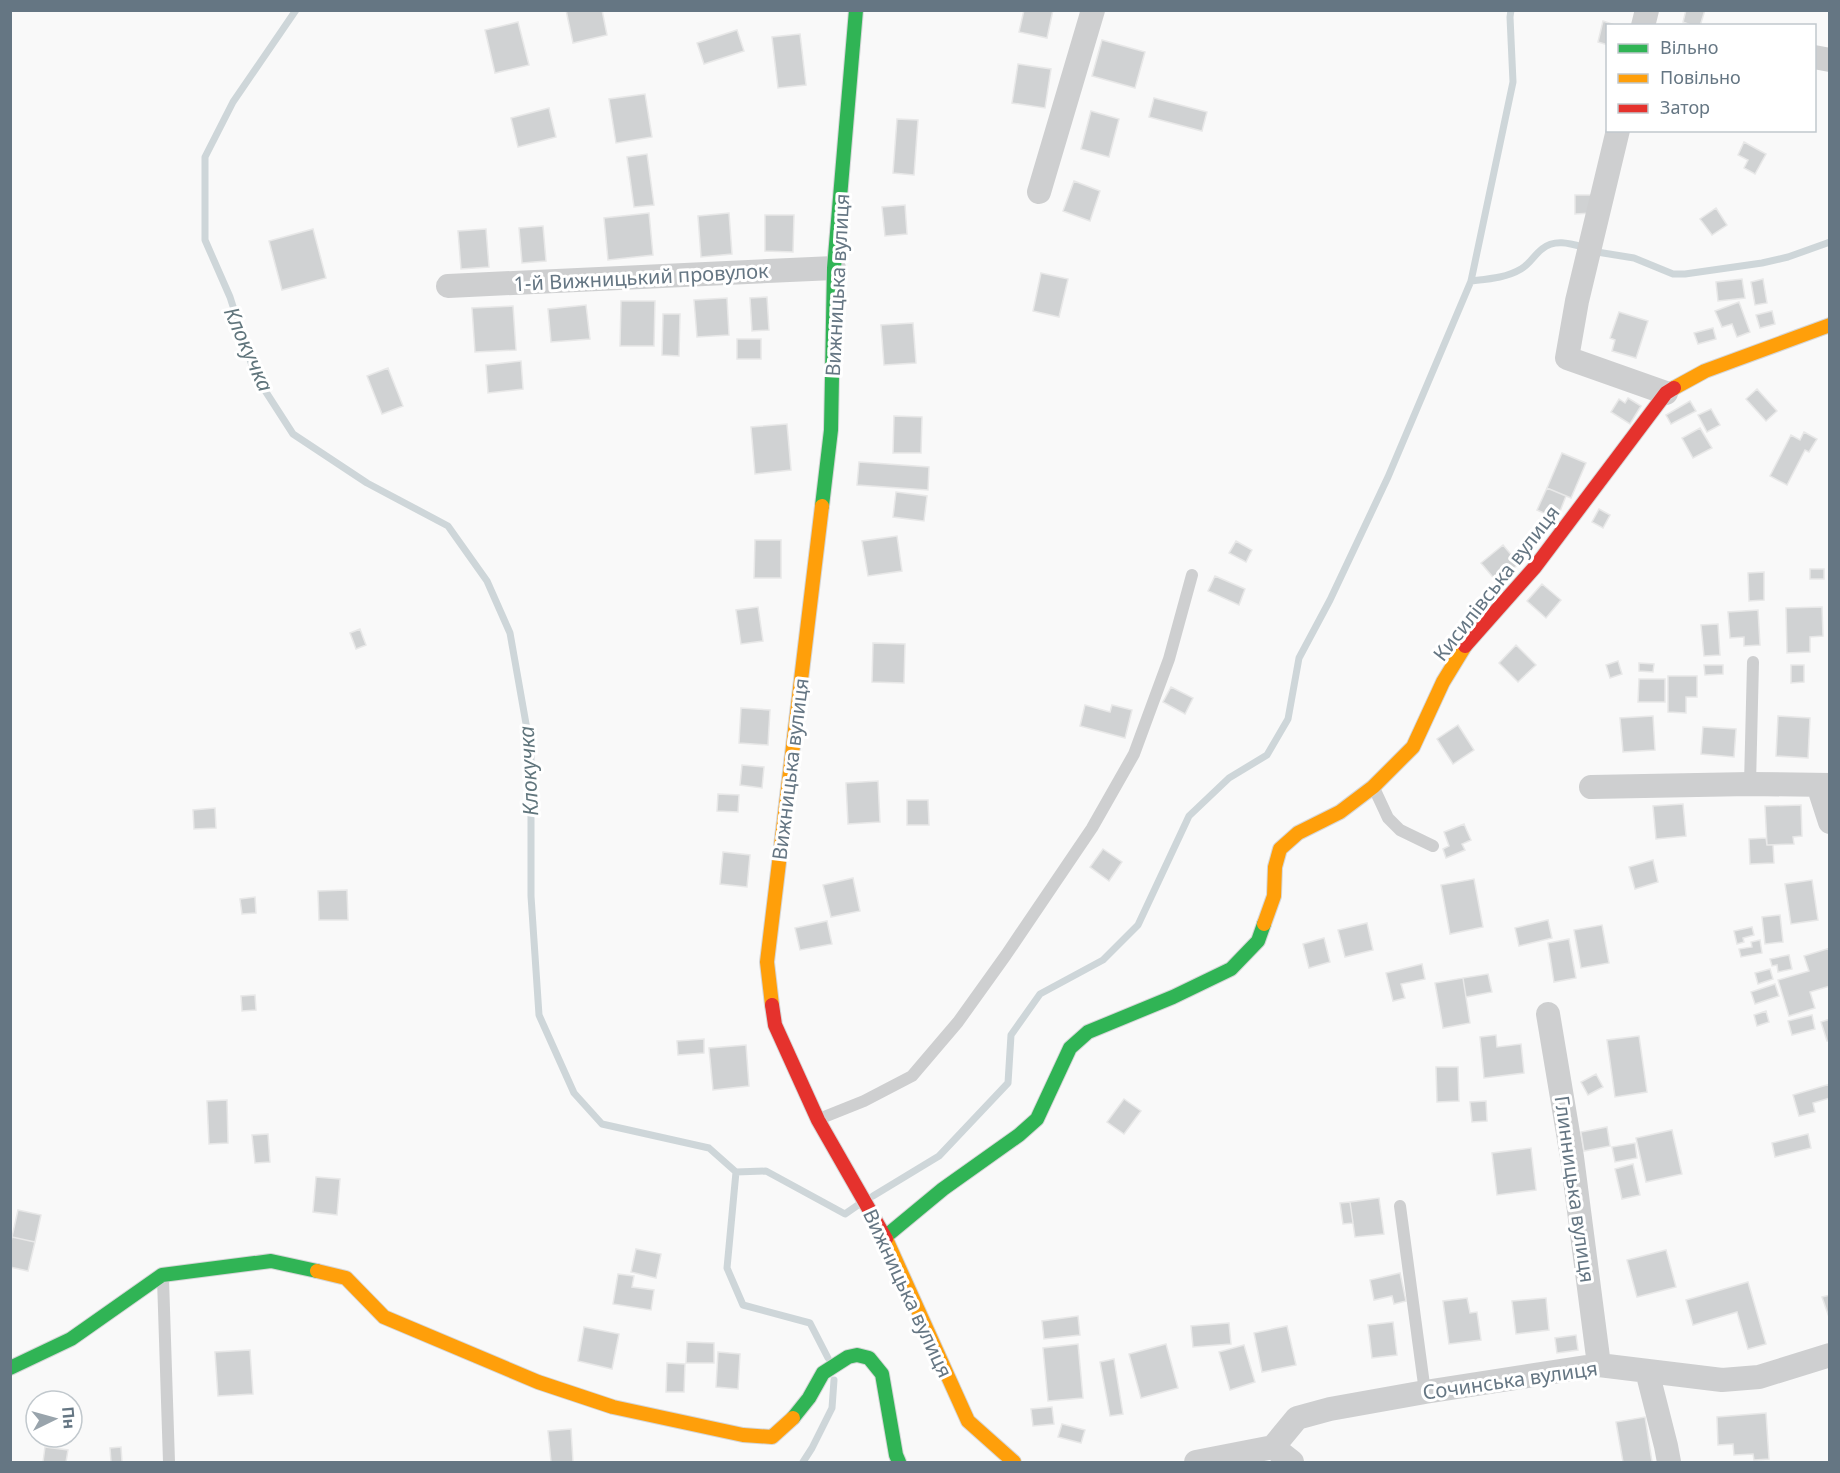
<svg xmlns="http://www.w3.org/2000/svg" width="1840" height="1473" viewBox="0 0 1840 1473" font-family="'Noto Sans',sans-serif">
<rect width="100%" height="100%" fill="#f9f9f9"/>
<g fill="none" stroke-linecap="round" stroke-linejoin="round">
<path stroke="#ced6d9" stroke-width="7" d="M296 10 233 102 205 157V240L230 297 255 375 293 434 367 483 448 526 487 581 510 633 531 752V896L539 1015 574 1093 602 1124 709 1148 736 1172 727 1268 743 1305 810 1323 828 1358
M1597 252 1634 258 1673 274H1685L1762 263 1788 257 1830 242
M1471 281C1488 279 1506 278 1521 269 1530 264 1534 255 1542 249 1554 239 1569 243 1583 247
M736 1172 766 1171 845 1214 858 1205
M873 1196 939 1156 1008 1083 1011 1035 1040 994 1103 960 1138 925 1189 816 1229 778 1267 755 1288 719 1299 658 1330 600 1388 477 1471 281 1513 82 1510 17 1511 10
M803 1462 812 1448 832 1408 834 1380"/>
</g>
<path fill="#d0d2d3" stroke="#e8e8e8" stroke-width="1.5" d="M566 10H602L607 35 573 43Z
M1024 10H1053L1047 38 1019 32Z
M1686 10H1705L1700 26H1693L1683 22Z
M1603 21 1618 26H1608V45L1598 42Z
M518 22 529 65 495 73 485 30Z
M737 30 744 51 704 64 697 43Z
M800 34 806 85 778 88 772 37Z
M1102 40 1145 52 1135 88 1092 76Z
M1018 64 1051 69 1045 108 1012 103Z
M645 94 652 137 616 143 609 99Z
M1154 98 1207 112 1202 131 1149 117Z
M549 108 556 137 518 147 511 118Z
M1091 111 1119 119 1109 157 1081 149Z
M897 119 918 120 914 175 893 173Z
M1744 142 1766 154 1755 174 1744 168 1748 160 1738 155Z
M647 154 654 205 634 207 627 157Z
M1074 181 1100 191 1090 221 1063 211Z
M1575 195H1591L1592 213 1575 214Z
M905 205 907 234 885 236 882 207Z
M1716 208 1727 225 1712 235 1700 219Z
M649 213 653 255 608 260 604 218Z
M729 213 732 254 701 257 698 216Z
M765 215H794L793 252 765 251Z
M543 226 546 261 522 263 519 228Z
M313 229 326 278 282 290 269 241Z
M486 229 489 267 461 269 458 231Z
M1041 273 1068 279 1059 317 1033 311Z
M1742 279 1745 298 1718 301 1716 282Z
M1763 279 1767 303 1755 305 1751 282Z
M767 297 769 330 752 331 750 298Z
M727 298 729 335 697 337 694 300Z
M621 301H655L654 346H620Z
M1739 302 1750 332 1737 337 1732 324 1722 327 1715 311Z
M586 305 590 339 551 342 548 309Z
M513 306 516 350 475 352 472 308Z
M1772 311 1775 324 1760 328 1756 315Z
M1619 312 1648 321 1636 358 1612 351 1615 340 1610 338Z
M663 314H680L679 356 662 355Z
M913 323 916 363 884 365 881 325Z
M1713 328 1716 339 1698 344 1694 333Z
M737 339H761V359H737Z
M521 361 523 389 488 393 486 365Z
M388 368 403 406 382 414 367 376Z
M1757 389 1777 411 1766 421 1746 399Z
M1628 398 1641 406 1630 424 1611 412 1619 399 1625 403Z
M1690 401 1696 411 1671 424 1666 415Z
M1711 409 1720 425 1707 432 1698 415Z
M894 416 922 417 921 453H893Z
M787 424 791 470 755 474 751 427Z
M1700 428 1712 448 1693 458 1682 438Z
M1804 432 1817 439 1809 452 1805 450 1787 485 1770 476 1791 435 1800 440Z
M1562 453 1586 463 1571 498 1547 488Z
M859 462 929 467 928 490 857 485Z
M1547 488 1566 496 1557 519 1537 510Z
M896 492 927 496 924 521 893 517Z
M1599 509 1610 515 1603 528 1592 522Z
M897 536 902 571 868 576 862 541Z
M755 540H781V578H754Z
M1236 541 1252 550 1246 562 1229 553Z
M1503 545 1519 564 1497 582 1481 563Z
M1810 569H1824V579H1810Z
M1764 572V600L1749 601 1748 573Z
M1215 576 1245 589 1239 605 1208 591Z
M1542 584 1561 600 1546 618 1527 601Z
M758 607 763 641 741 644 736 610Z
M1822 607 1823 636 1810 637V652L1787 653 1786 608Z
M1758 610 1760 645 1744 646V637L1730 638 1728 612Z
M1718 624 1720 655 1704 656 1701 625Z
M360 629 366 645 356 649 350 633Z
M873 643 905 644 904 683 872 682Z
M1516 645 1536 665 1518 682 1499 663Z
M1618 661 1622 674 1610 678 1606 665Z
M1639 663 1654 664 1653 672 1639 671Z
M1704 665H1723V674L1705 675Z
M1791 665H1804V682L1791 683Z
M1668 676H1697V697H1686V713L1668 712Z
M1639 679H1665V702H1638Z
M1171 687 1193 698 1185 714 1163 702Z
M1085 705 1110 712 1112 705 1132 710 1125 738 1080 726Z
M741 708 770 710 768 745 739 743Z
M1653 716 1655 750 1623 752 1620 718Z
M1778 716 1810 718 1808 758 1776 756Z
M1458 725 1474 750 1453 764 1437 739Z
M1703 727 1736 729 1734 757 1701 754Z
M742 765 764 767 762 788 740 785Z
M878 781 880 822 848 824 846 783Z
M718 794 739 795 738 812 717 811Z
M907 800H928L929 825H907Z
M1683 804 1686 836 1656 839 1653 806Z
M1801 805 1802 836 1793 837 1794 844 1767 845 1765 806Z
M215 808 216 828 194 829 193 810Z
M1464 824 1471 840 1462 844 1465 850 1446 858 1443 849 1449 846 1444 832Z
M1766 838 1767 845H1773L1774 863 1750 864 1749 839Z
M1103 849 1122 862 1109 881 1090 867Z
M723 852 750 855 747 887 720 884Z
M1653 860 1658 882 1635 889 1629 867Z
M853 878 860 911 831 917 823 885Z
M1474 879 1483 927 1450 934 1441 885Z
M1812 880 1818 920 1791 924 1785 884Z
M347 890 348 920H319L318 891Z
M255 897 256 913 242 914 240 899Z
M1780 915 1783 942 1765 944 1762 917Z
M1548 920 1552 938 1519 946 1515 928Z
M827 921 832 944 800 950 795 928Z
M1367 923 1373 950 1345 957 1338 930Z
M1602 925 1609 963 1581 968 1574 930Z
M1752 927 1754 935 1743 938 1744 942 1737 944 1734 931Z
M1324 938 1330 962 1309 968 1303 944Z
M1569 939 1576 978 1554 982 1548 943Z
M1760 940 1762 953 1741 957 1739 949 1752 947 1751 942Z
M1830 948V986L1810 992 1815 1008 1789 1016 1778 980 1809 971 1804 956Z
M1789 955 1792 969 1778 972 1777 965 1772 966 1770 959Z
M1422 964 1425 979 1401 984 1405 998 1393 1001 1386 973Z
M1770 969 1773 979 1758 984 1755 973Z
M1488 974 1492 992 1466 997 1463 978Z
M1463 978 1470 1023 1443 1028 1435 983Z
M1775 984 1779 996 1755 1004 1751 992Z
M255 995 256 1010 242 1011 241 996Z
M1766 1011 1769 1022 1757 1026 1754 1015Z
M1812 1015 1815 1029 1792 1035 1788 1021Z
M1830 1019V1041H1827L1821 1022Z
M1496 1035 1497 1047 1521 1044 1524 1073 1484 1078 1480 1037Z
M1639 1036 1647 1092 1615 1097 1607 1040Z
M704 1039V1053L678 1055 677 1041Z
M746 1045 749 1086 713 1090 709 1048Z
M1436 1067H1458L1459 1101 1437 1102Z
M1596 1074 1603 1087 1588 1095 1581 1082Z
M1830 1084V1098L1813 1103 1815 1112 1799 1116 1793 1095Z
M1124 1099 1141 1111 1124 1134 1107 1122Z
M227 1100 228 1143 209 1144 207 1101Z
M1486 1101 1487 1121 1472 1122 1470 1102Z
M1607 1127 1610 1146 1584 1151 1581 1132Z
M1672 1130 1682 1174 1646 1182 1636 1138Z
M268 1134 270 1162 255 1163 252 1135Z
M1808 1134 1811 1148 1775 1157 1772 1143Z
M1635 1143 1637 1158 1615 1162 1612 1147Z
M1531 1148 1536 1190 1497 1195 1492 1153Z
M1633 1164 1640 1195 1622 1199 1615 1169Z
M316 1177 340 1179 337 1215 313 1212Z
M1379 1198 1384 1234 1355 1237 1350 1202Z
M1350 1202 1353 1223 1343 1224 1340 1203Z
M18 1210 41 1215 35 1242 12 1237Z
M12 1237 35 1242 28 1271 10 1267V1246Z
M636 1249 661 1254 656 1278 631 1272Z
M1666 1250 1676 1287 1637 1297 1627 1260Z
M1400 1273 1406 1301 1394 1304 1392 1296 1374 1300 1370 1280Z
M618 1274 634 1276 632 1287 654 1290 651 1310 613 1304Z
M1748 1282 1766 1344 1748 1349 1737 1312 1693 1325 1686 1300Z
M1830 1295V1320L1822 1297Z
M1467 1298 1470 1313 1477 1312 1481 1340 1449 1344 1443 1301Z
M1546 1298 1549 1330 1516 1334 1512 1301Z
M1078 1316 1080 1335 1044 1339 1042 1321Z
M1393 1322 1397 1355 1372 1358 1368 1325Z
M1229 1323 1231 1344 1193 1347 1191 1326Z
M1287 1326 1296 1365 1262 1372 1254 1333Z
M584 1327 619 1334 612 1369 578 1361Z
M1576 1335 1578 1350 1557 1353 1555 1338Z
M687 1342 714 1343V1363H686Z
M1078 1344 1083 1398 1048 1401 1043 1348Z
M1166 1344 1178 1388 1141 1398 1129 1354Z
M1244 1345 1255 1382 1230 1390 1219 1352Z
M250 1350 253 1394 218 1396 215 1352Z
M718 1352 740 1354 738 1389 716 1387Z
M1114 1359 1123 1414 1110 1416 1100 1362Z
M667 1363 685 1364 684 1392H666Z
M1052 1407 1054 1424 1033 1426 1031 1409Z
M1766 1413 1769 1459 1754 1460 1753 1454 1734 1455 1733 1444 1718 1445 1717 1417Z
M1645 1417 1652 1462H1623L1616 1422Z
M1062 1424 1085 1430 1081 1443 1058 1437Z
M571 1429 573 1462H551L548 1431Z
M45 1447 68 1450 66 1462H43Z
M121 1447 122 1462H111L110 1448Z"/>
<g fill="none" stroke-linecap="round" stroke-linejoin="round">
<g stroke="#d5d6d7" stroke-width="16">
<path id="fast" d="M822 506 831 430 834 268 856 10
M885 1237 943 1189 1019 1135 1037 1119 1070 1048 1088 1032 1173 997 1231 969 1258 941 1264 924
M10 1368 71 1339 162 1275 271 1261 317 1271
M793 1418 809 1398 823 1373 848 1357 857 1355 869 1358 882 1374 896 1455 899 1462"/>
</g>
<g stroke="#d5d6d7" stroke-width="16">
<path id="slow" d="M1674 388 1705 371 1830 325
M1264 924 1274 896 1275 867 1280 849 1298 833 1340 812 1373 787 1413 747 1443 682 1465 646
M772 1005 767 962 822 506
M886 1239 968 1421 1014 1462
M317 1271 346 1278 384 1317 538 1382 613 1407 743 1435 772 1437 793 1418"/>
</g>
<g stroke="#d5d6d7" stroke-width="16">
<path id="jam" d="M1465 646 1535 567 1666 393 1674 388
M772 1005 775 1025 818 1120 886 1239"/>
</g>
<path stroke="#cecfd0" stroke-width="12" d="M1750 784 1753 662
M1374 788 1388 818 1400 830 1433 846
M819 1119 864 1101 912 1076 958 1022 1006 955 1092 828 1134 754 1169 659 1192 575
M1400 1206 1425 1392
M163 1279 169 1462"/>
<path stroke="#cecfd0" stroke-width="24" d="M1643 26 1647 10
M1814 57 1830 60
M1618 130 1577 301 1567 358 1666 393
M1039 192 1093 10
M448 286 834 268
M1818 785 1830 822
M1591 787 1750 784 1830 785
M1548 1014 1572 1157 1599 1365
M1647 1371 1666 1446 1669 1462
M1273 1447 1297 1418 1330 1409 1425 1392 1599 1365 1722 1380 1759 1377 1830 1355
M1196 1462 1273 1447 1292 1462"/>
<use href="#fast" stroke="#30b455" stroke-width="14"/>
<use href="#slow" stroke="#ff9f0a" stroke-width="14"/>
<use href="#jam" stroke="#e5322d" stroke-width="14"/>
</g>
<g text-anchor="middle" dominant-baseline="central" stroke-width="6" stroke-linejoin="round" paint-order="stroke">
<g font-size="20" fill="#657683" stroke="#fff">
<text transform="translate(641 277) rotate(-3)">1-й Вижницький провулок</text>
<text transform="translate(837 285) rotate(-87)">Вижницька вулиця</text>
<text transform="translate(1496 583) rotate(-52)">Кисилівська вулиця</text>
<text transform="translate(790 769) rotate(-83)">Вижницька вулиця</text>
<text transform="translate(1575 1189) rotate(82)">Глинницька вулиця</text>
<text transform="translate(908 1293) rotate(65)">Вижницька вулиця</text>
<text transform="translate(1510 1380) rotate(-8)">Сочинська вулиця</text>
</g>
<g font-size="21" font-style="italic" fill="#60757c" stroke="#fff">
<text transform="translate(249 349) rotate(66)">Клокучка</text>
<text transform="translate(528 771) rotate(-93)">Клокучка</text>
</g>
</g>
<rect width="1840" height="1473" fill="none" stroke="#657683" stroke-width="24"/>
<rect x="1606" y="24" width="210" height="108" fill="#ffffff" stroke="#c1c8cd" stroke-width="1.5"/>
<rect x="1618" y="44" width="30" height="9" fill="#30b455" stroke="#c1c8cd" stroke-width="1.5"/>
<text x="1660" y="54" font-size="18" fill="#657683">Вільно</text>
<rect x="1618" y="74" width="30" height="9" fill="#ff9f0a" stroke="#c1c8cd" stroke-width="1.5"/>
<text x="1660" y="84" font-size="18" fill="#657683">Повільно</text>
<rect x="1618" y="104" width="30" height="9" fill="#e5322d" stroke="#c1c8cd" stroke-width="1.5"/>
<text x="1660" y="114" font-size="18" fill="#657683">Затор</text>
<g transform="translate(54 1419) rotate(85)"><circle r="28" fill="#ffffff" stroke="#c1c8cd" stroke-width="1.5"/>
<path d="M0-4.5L10 22L0 15L-10 22Z" fill="#99a4ac"/>
<text y="-9" font-size="16" font-weight="bold" text-anchor="middle" fill="#657683">Пн</text>
</g>
</svg>
